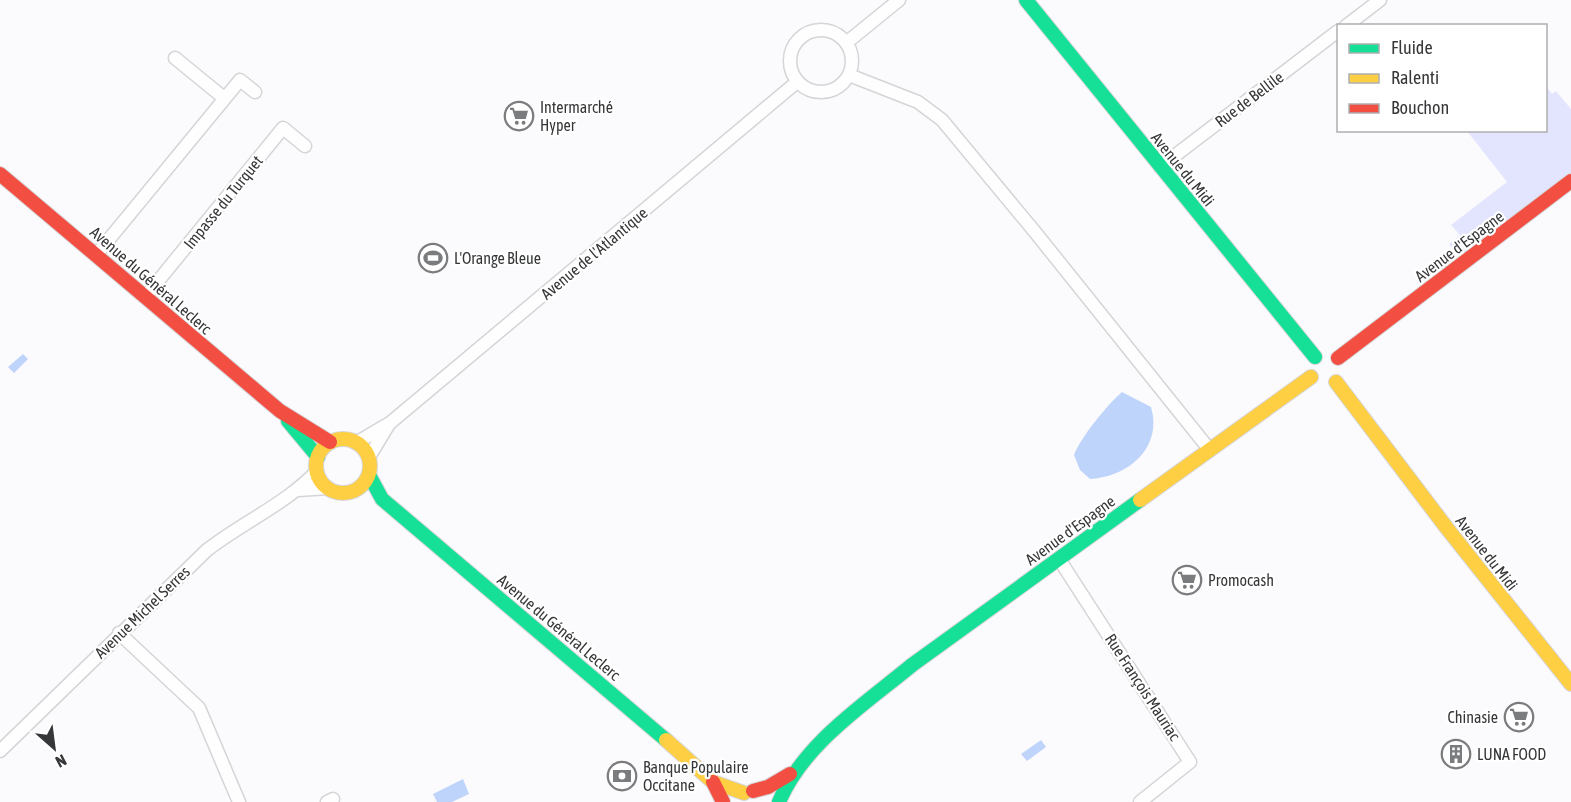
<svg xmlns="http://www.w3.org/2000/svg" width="1571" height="802" viewBox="0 0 1571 802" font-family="'Asap Condensed',sans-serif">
<rect width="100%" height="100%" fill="#fbfbfe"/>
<path fill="#e3e4fe" d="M1546 86 1552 94 1556 91 1571 109V173L1463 255 1455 252 1449 244 1460 235 1451 225 1507 182 1467 131 1546 130Z"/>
<path fill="#bfd4fa" d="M23 354 28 359 14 373 8 367Z
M1122 392 1151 407C1163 448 1128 477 1090 479L1080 470 1074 455C1081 437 1107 405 1122 392Z
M1041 740 1046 747 1027 761 1021 754Z
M463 779 469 794 452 802H437L433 794Z"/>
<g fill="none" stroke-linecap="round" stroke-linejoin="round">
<g stroke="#d5d5d7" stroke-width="15">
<path id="street" d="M1346 26 1380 0
M790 61a31 31 0 1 1 62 0a31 31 0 1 1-62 0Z
M846 43 899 0
M175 58 224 98
M849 75 918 102 942 120 1035 232 1209 449
M1160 167 1338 31
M96 255 240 80 255 92
M145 297 283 128 305 146
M356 443 390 423 797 82
M369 457 389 424
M298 490 328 488
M1059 559 1190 762 1140 802
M119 633 199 708 239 802
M0 751 207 550C243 522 286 504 317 471
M327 802 333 799"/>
</g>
<g stroke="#d5d5d7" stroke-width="16">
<path id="fast" d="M1026 0 1315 357
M288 421 318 457
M369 475 382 499 666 740
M779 802C803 744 865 704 912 665L1140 500"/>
</g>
<g stroke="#d5d5d7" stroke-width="16">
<path id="slow" d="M1336 382 1446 527 1571 684
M316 466a27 27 0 1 1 54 0a27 27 0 1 1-54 0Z
M1140 500 1311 377
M666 740 713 782 744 793"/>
</g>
<g stroke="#d5d5d7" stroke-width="16">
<path id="jam" d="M0 174 280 411 330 442
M1338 358 1571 181
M713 782 723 802
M753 791 768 787 790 774"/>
</g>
<use href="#street" stroke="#fefeff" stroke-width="12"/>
<use href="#fast" stroke="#16e098" stroke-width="14"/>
<use href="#slow" stroke="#ffcf43" stroke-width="14"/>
<use href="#jam" stroke="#f24e42" stroke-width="14"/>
</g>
<defs>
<g id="supermarket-ring" transform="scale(1.5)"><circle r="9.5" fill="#fff" stroke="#7b7c7e" stroke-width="1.5"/><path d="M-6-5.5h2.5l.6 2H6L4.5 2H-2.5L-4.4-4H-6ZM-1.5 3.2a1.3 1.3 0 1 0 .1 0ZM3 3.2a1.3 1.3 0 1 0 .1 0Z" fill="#7b7c7e"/></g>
<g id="stadium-ring" transform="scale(1.5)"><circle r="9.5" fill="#fff" stroke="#7b7c7e" stroke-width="1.5"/><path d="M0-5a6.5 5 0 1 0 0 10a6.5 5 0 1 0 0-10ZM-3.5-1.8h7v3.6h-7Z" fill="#7b7c7e"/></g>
<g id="building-ring" transform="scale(1.5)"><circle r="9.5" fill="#fff" stroke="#7b7c7e" stroke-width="1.5"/><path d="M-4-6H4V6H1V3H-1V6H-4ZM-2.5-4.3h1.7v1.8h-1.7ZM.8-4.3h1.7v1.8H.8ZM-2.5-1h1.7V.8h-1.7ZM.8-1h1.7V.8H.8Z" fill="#7b7c7e"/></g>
<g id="bank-ring" transform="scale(1.5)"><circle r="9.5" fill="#fff" stroke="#7b7c7e" stroke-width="1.5"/><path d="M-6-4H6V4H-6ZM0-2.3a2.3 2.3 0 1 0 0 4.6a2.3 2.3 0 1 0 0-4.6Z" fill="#7b7c7e"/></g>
</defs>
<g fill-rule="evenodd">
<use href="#supermarket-ring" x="519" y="116"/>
<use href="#stadium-ring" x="433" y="258"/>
<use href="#supermarket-ring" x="1187" y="580"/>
<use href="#supermarket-ring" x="1519" y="717"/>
<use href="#building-ring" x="1456" y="754"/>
<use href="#bank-ring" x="622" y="776"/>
</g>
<g text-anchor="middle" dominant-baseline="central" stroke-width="4.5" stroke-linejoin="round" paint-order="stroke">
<g font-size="16" fill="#363739" stroke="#fff">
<text transform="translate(1249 99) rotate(-37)">Rue de Bellile</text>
<text transform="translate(1183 169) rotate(51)">Avenue du Midi</text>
<text transform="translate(223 202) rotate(-51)">Impasse du Turquet</text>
<text transform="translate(1459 246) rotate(-37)">Avenue d'Espagne</text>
<text transform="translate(594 253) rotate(-40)">Avenue de l'Atlantique</text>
<text transform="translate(151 280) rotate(41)">Avenue du Général Leclerc</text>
<text transform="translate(1070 530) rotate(-36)">Avenue d'Espagne</text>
<text transform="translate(1487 553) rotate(52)">Avenue du Midi</text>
<text transform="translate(142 612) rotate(-44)">Avenue Michel Serres</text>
<text transform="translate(559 627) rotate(40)">Avenue du Général Leclerc</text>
<text transform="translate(1143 687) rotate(57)">Rue François Mauriac</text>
</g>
<g font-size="16" fill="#363739" stroke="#fff" text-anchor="start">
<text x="540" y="107">Intermarché<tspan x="540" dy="18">Hyper</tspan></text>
<text x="454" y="258">L'Orange Bleue</text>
<text x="1208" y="580">Promocash</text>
<text x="1498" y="717" text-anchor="end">Chinasie</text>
<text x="1477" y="754">LUNA FOOD</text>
<text x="643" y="767">Banque Populaire<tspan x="643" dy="18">Occitane</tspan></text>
</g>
</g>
<rect x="1337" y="24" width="210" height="108" fill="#ffffff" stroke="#afafb0" stroke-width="1.5"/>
<rect x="1349" y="44" width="30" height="9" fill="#16e098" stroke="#afafb0" stroke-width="1.5"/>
<text x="1391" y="54" font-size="18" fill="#363739">Fluide</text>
<rect x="1349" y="74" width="30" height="9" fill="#ffcf43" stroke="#afafb0" stroke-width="1.5"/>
<text x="1391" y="84" font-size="18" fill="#363739">Ralenti</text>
<rect x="1349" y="104" width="30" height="9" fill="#f24e42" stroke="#afafb0" stroke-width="1.5"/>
<text x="1391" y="114" font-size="18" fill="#363739">Bouchon</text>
<g transform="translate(54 748) rotate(152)" stroke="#ffffff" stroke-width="4.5" paint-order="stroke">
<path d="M0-4.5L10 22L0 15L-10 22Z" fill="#363739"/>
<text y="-9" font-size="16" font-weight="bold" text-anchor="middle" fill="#363739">N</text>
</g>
</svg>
